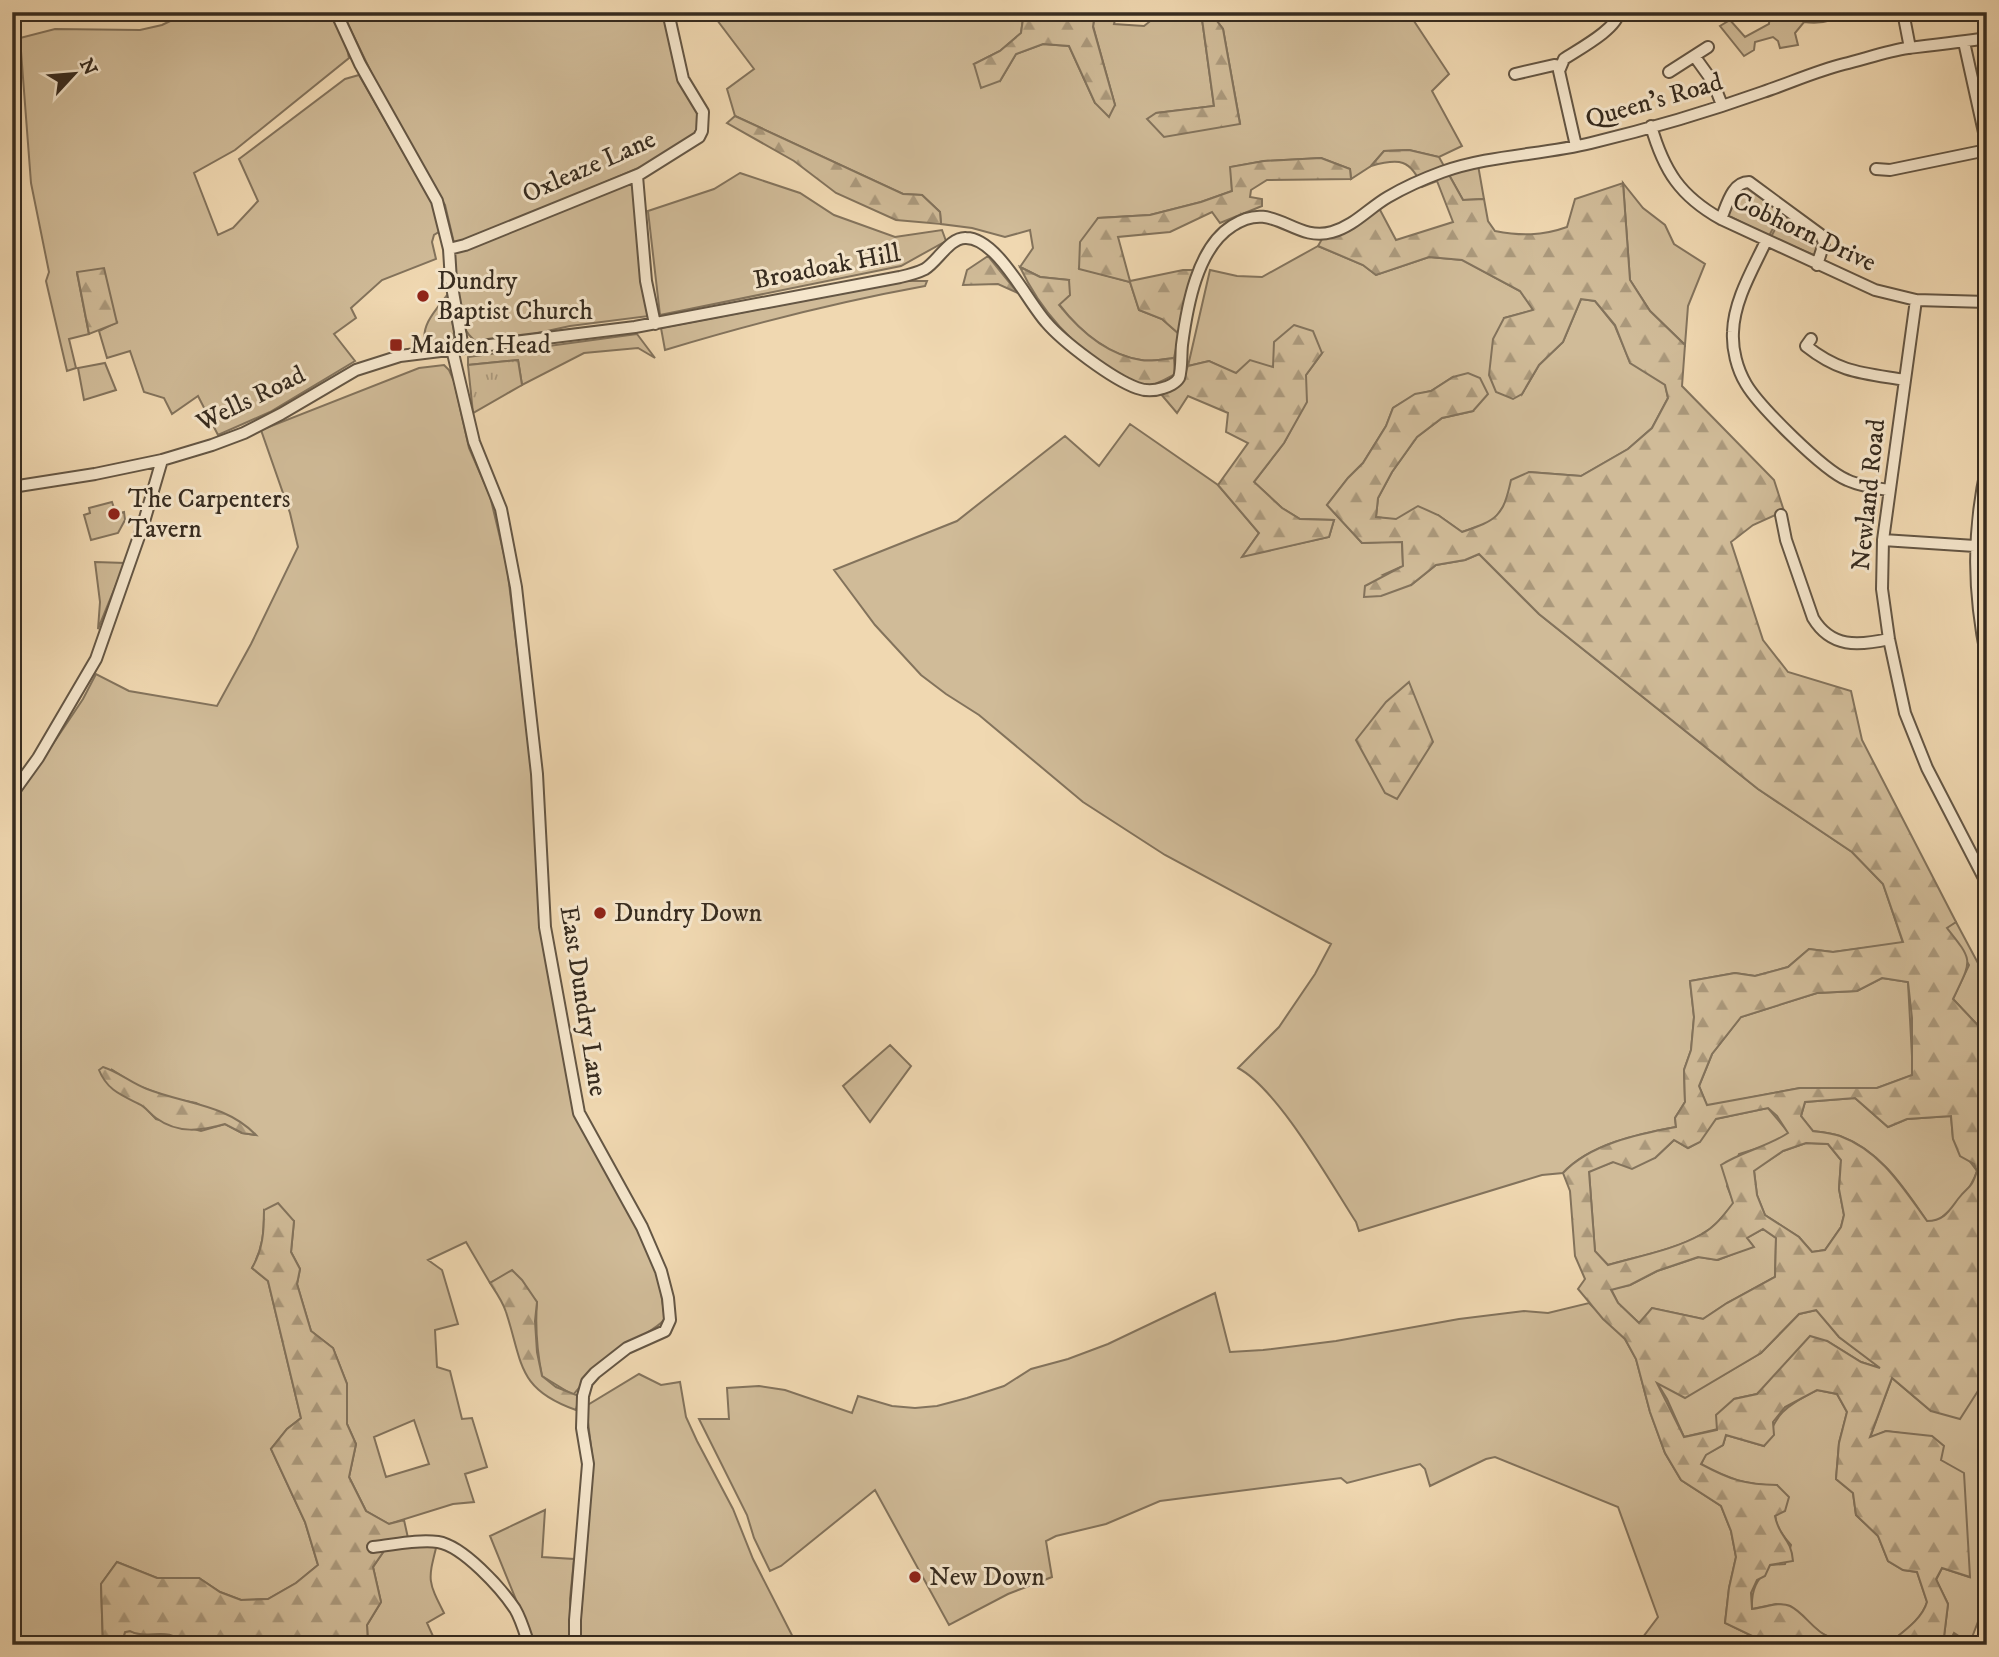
<svg xmlns="http://www.w3.org/2000/svg" width="1999" height="1657" viewBox="0 0 1999 1657" font-family="'IM FELL DW Pica',serif">
<defs>
<pattern id="forest-firs" width="22" height="20" patternUnits="userSpaceOnUse" patternTransform="scale(1.75)"><rect width="22" height="20" fill="#d0bb98"/><path d="M5 1l3.5 6h-7zM16 11l3.5 6h-7z" fill="#aa987b"/></pattern>
<pattern id="park-tufts" width="24" height="20" patternUnits="userSpaceOnUse" patternTransform="scale(1.75)"><rect width="24" height="20" fill="#d0bb98"/><path d="M3 7l-1-3M5 7V3M7 7l1-3M15 17l-1-3M17 17v-4M19 17l1-3" fill="none" stroke="#aa987b"/></pattern>
</defs>
<rect width="100%" height="100%" fill="#f0d8b1"/>
<filter id="stains"><feTurbulence type="fractalNoise" baseFrequency=".00286" numOctaves="4"/><feColorMatrix values="0 0 0 0 .2 0 0 0 0 .09 0 0 0 0 .02 0 0 0 .5 -.17"/></filter>
<radialGradient id="worn" r=".72"><stop offset=".6" stop-color="#630" stop-opacity="0"/><stop offset="1" stop-color="#630" stop-opacity=".3"/></radialGradient>
<path fill="#d0bb98" stroke="#83735c" stroke-width="2" fill-rule="evenodd" d="M189 12H331L347 48 349 58 235 150 194 173 218 235 233 228 258 201 239 159 345 79 359 75 435 208 442 230 434 235 432 242 436 259 382 280 351 308 356 318 334 334 355 361 270 412 218 435 198 396 172 414 164 398 144 392 130 351 107 358 99 331 117 322 77 273 89 334 69 339 76 368 67 371 46 281 49 272 31 183 20 38 55 29 140 30 162 25Z
M342 12H663L698 111V132L643 166 529 215 473 238 454 243 445 205 419 164 387 105Z
M711 12H1024L1021 33 1000 51 974 64 1000 81 1016 54 1043 44 1069 46 1095 103 1115 105 1093 26 1095 12H1117L1114 24 1144 26C1165 8 1176 8 1202 19L1214 106 1156 113 1240 123 1223 29 1210 12H1408L1449 74 1432 91 1462 146 1439 157 1409 150 1384 151 1371 166 1351 179 1350 169 1321 158 1264 161 1231 167 1232 191 1201 202 1150 215 1098 218 1079 268 1130 282 1139 310 1162 319 1179 334 1174 358C1164 359 1151 362 1141 360 1107 354 1079 330 1059 304L1069 280 1040 277 1020 267 1033 248 1030 230 1005 237 972 228 941 224 940 212 922 195 903 194 735 116 727 89 754 69Z
M1770 12H1847C1834 22 1819 24 1804 22L1795 33 1798 45 1780 48 1778 41 1773 37 1755 42 1754 50 1744 56 1720 26 1730 20 1745 37 1769 24Z
M1478 165 1484 199 1463 200 1448 173Z
M740 173 800 193 834 215 895 237 942 230 946 241 901 266 660 315 648 211 714 189Z
M633 181 649 316 570 326 506 340 475 341C452 322 455 284 453 256L457 251Z
M1623 183 1643 208 1665 225 1674 244 1705 264 1688 306 1685 345 1650 311 1630 280Z
M1747 186 1774 204 1781 213 1769 236 1727 215 1738 189Z
M1783 214 1795 221 1818 239 1816 256 1771 237Z
M1318 246 1363 265 1376 275 1429 257 1463 260 1520 291 1534 310 1504 318 1522 394 1539 365 1563 342 1581 299 1595 301 1615 326 1630 362 1665 384 1668 398 1652 428 1628 449 1581 476 1529 472 1492 522 1462 532 1438 515 1396 520 1376 517 1378 498 1392 472 1417 437 1442 418 1473 411 1453 377 1431 391 1415 395 1393 408 1386 426 1363 463 1348 478 1327 505 1362 543 1402 541 1403 566 1383 575 1411 585 1436 565 1465 560 1479 554 1539 614 1758 789 1852 852 1883 884 1903 943 1833 952 1809 949 1788 967 1755 976 1735 973 1690 981 1694 1017 1691 1050 1684 1070 1685 1102 1675 1118 1676 1127C1638 1134 1590 1144 1563 1173L1542 1175 1359 1231 1356 1222C1330 1182 1278 1089 1238 1068L1279 1027 1315 974 1331 944 1165 855 1083 802 979 715 946 694 921 675 875 625 834 570 957 521 1065 436 1099 466 1130 424 1218 485 1259 533 1243 556 1329 537 1334 520 1300 519 1282 508 1254 482 1284 443 1306 402V375L1322 353 1273 368 1236 374 1209 361 1188 366 1210 270 1237 276 1262 277Z
M906 281H927L925 286C837 302 751 324 665 350L661 328Z
M447 295 454 331 453 340C446 345 433 347 425 342 421 324 437 309 447 295Z
M637 334 655 358 638 348 584 353 522 385 518 360 468 365V357Z
M105 363 116 390 84 400 78 368Z
M444 365 449 370 454 381 469 448 490 496 507 567 533 779 539 916 574 1114 632 1218 647 1251 659 1279 665 1319C656 1329 647 1332 637 1339 613 1355 591 1372 573 1395L542 1376C537 1351 535 1328 537 1302L512 1271 490 1283 466 1242 428 1260 442 1270 458 1324 435 1330 437 1367 450 1371 462 1419 472 1418 487 1467 465 1474 474 1502 453 1504 389 1524 366 1511 349 1477 356 1444 347 1424V1384L333 1348 311 1331 297 1284 300 1269 291 1252 294 1221 264 1210C264 1232 263 1249 252 1268L268 1281 301 1418 287 1429 271 1449 305 1522 318 1565 296 1583 268 1599 241 1600 220 1592 199 1578H157L117 1562 101 1584 103 1645H12V987L17 979 12 965V805L83 699 96 674 129 691 217 706 251 644 298 547 290 513 261 430 419 368ZM111 1069 136 1085 170 1098 196 1103 255 1135 242 1133 225 1124 201 1131 156 1119ZM414 1420 429 1464 386 1477 374 1437Z
M112 502 116 514 124 512 125 520 118 533 91 540 84 515 90 513 89 508Z
M95 562 125 563 98 629 100 602Z
M1956 922 1987 980V1035L1953 999 1969 965 1946 927Z
M1882 978 1908 982 1913 1075 1877 1088H1800L1707 1106 1699 1086 1712 1054 1741 1017 1817 993 1857 991Z
M890 1045 911 1066 870 1122 843 1086Z
M1855 1098 1888 1127 1907 1119 1951 1116 1953 1139 1977 1171C1971 1190 1953 1209 1937 1221H1927C1904 1188 1881 1151 1840 1136 1832 1133 1822 1132 1813 1131L1801 1116 1805 1102Z
M1768 1108 1789 1133 1771 1144 1739 1154 1727 1186 1734 1203C1724 1215 1715 1227 1702 1234 1674 1250 1639 1256 1608 1265L1595 1252 1589 1171 1613 1162 1655 1158 1674 1140 1688 1148 1699 1142 1715 1119Z
M1806 1143 1828 1144 1841 1160 1839 1189 1844 1215 1841 1227 1825 1250 1812 1252 1799 1237 1765 1215 1757 1195 1754 1170 1783 1151Z
M1763 1229 1776 1238 1775 1277 1727 1303 1703 1319 1652 1308 1640 1324 1618 1303 1611 1289 1630 1285 1657 1271 1699 1257 1718 1260 1753 1246 1747 1238Z
M1215 1293 1230 1352 1263 1350 1336 1341 1459 1319 1524 1311 1548 1313 1589 1303 1625 1339 1636 1359 1650 1412 1665 1453 1681 1480 1721 1506 1731 1531 1736 1557 1729 1588 1725 1623 1771 1645H1637L1658 1617 1618 1507 1495 1457 1486 1459 1430 1486 1425 1469 1420 1464 1347 1483 1341 1478 1160 1501 1106 1524 1056 1536 1046 1541 1052 1577 1008 1594 949 1625 875 1490 781 1566 770 1571 754 1538 747 1515 699 1419H729L727 1388 759 1386 785 1390 852 1413 858 1396 892 1406 915 1408 937 1406 967 1398 1004 1386 1031 1369 1068 1359 1108 1344Z
M1817 1310 1839 1337 1882 1369 1861 1362 1827 1341 1779 1373 1757 1394 1734 1399 1718 1429 1684 1437 1667 1399 1656 1381 1685 1397 1761 1353 1799 1314Z
M639 1374 661 1385 680 1382 686 1417 697 1441 733 1509 753 1559 797 1645H580L581 1615 593 1462 586 1406Z
M1892 1378 1931 1411 1987 1382V1645L1981 1642 1979 1619 1971 1640 1968 1642 1954 1633 1948 1645H1943L1948 1604 1936 1580 1942 1568 1969 1577 1941 1460 1907 1434 1886 1431 1870 1438Z
M1817 1390 1837 1394 1847 1412 1839 1443 1836 1479 1853 1493 1856 1515 1878 1536 1888 1561 1903 1570 1917 1572 1927 1602C1922 1620 1901 1633 1887 1645H1876L1868 1638 1833 1639 1821 1633 1790 1606 1776 1604 1752 1609C1751 1589 1757 1580 1770 1565L1785 1564 1791 1545C1770 1522 1775 1514 1777 1485 1745 1485 1729 1479 1701 1465L1705 1455 1723 1445 1726 1435 1764 1446C1778 1410 1784 1408 1817 1390Z
M545 1510 542 1557 574 1559 570 1599 571 1637 532 1639 490 1536Z
M437 1544C428 1580 427 1580 444 1613L427 1623 437 1645H368L367 1625 381 1602 373 1567 386 1548Z
M130 1631C147 1640 170 1624 183 1645H121L125 1632Z"/>
<path fill="url(#forest-firs)" stroke="#83735c" stroke-width="2" fill-rule="evenodd" d="M1024 12H1095L1093 27 1115 105 1109 117 1095 103 1069 46 1043 44 1016 54 1000 81 981 88 974 64 1000 51 1021 33Z
M1186 12H1210L1223 29 1240 124 1164 137 1147 119 1156 113 1214 106 1202 19Z
M735 116 903 194 922 195 940 212 941 224 896 220 836 193 794 161 727 123Z
M1409 150 1439 157 1463 200 1484 199 1488 221 1495 231C1520 236 1542 236 1567 227L1575 199 1623 183 1630 280 1650 311 1685 345 1682 386 1774 480 1784 511 1753 525 1731 542 1763 640 1788 672 1851 691 1862 740 1956 922 1947 928C1974 962 1972 959 1953 999L1987 1035V1209L1981 1228 1987 1234V1382L1983 1383 1960 1419 1931 1411 1892 1378 1870 1437 1886 1431 1932 1436 1944 1446 1941 1460 1964 1473 1970 1577 1942 1568 1936 1579 1948 1604 1943 1645H1887C1901 1633 1922 1620 1927 1602L1917 1572 1903 1570 1888 1561 1878 1536 1856 1515 1853 1493 1836 1479 1839 1443 1847 1412 1837 1394 1817 1390 1785 1407 1773 1422 1774 1435 1764 1446 1726 1435 1723 1445 1706 1455 1701 1464C1729 1479 1745 1485 1777 1485L1789 1497 1785 1511 1775 1516C1779 1538 1791 1537 1793 1561L1770 1565 1765 1576 1757 1580 1751 1593 1752 1609C1764 1608 1779 1601 1790 1606 1805 1613 1813 1631 1829 1637 1845 1644 1860 1632 1876 1645H1771L1725 1623 1729 1588 1736 1557 1731 1531 1721 1506 1681 1480 1665 1453 1650 1412 1636 1359 1625 1339 1603 1319 1578 1289 1585 1279 1575 1256 1570 1191 1563 1173C1590 1144 1638 1134 1676 1127L1675 1118 1685 1102 1684 1070 1691 1050 1694 1017 1690 981 1735 973 1755 976 1788 967 1809 949 1833 952 1903 942 1883 884 1852 852 1758 789 1539 614 1479 554 1465 560 1436 565 1411 585 1381 596 1364 597 1365 586 1403 566 1402 542 1362 543 1327 505 1348 478 1363 463 1386 426 1393 408 1415 394 1431 391 1453 377 1468 373 1480 378 1488 394 1473 411 1442 418 1417 437 1392 472 1378 498 1376 517 1396 519 1418 506 1438 515 1462 532C1497 520 1503 517 1511 480L1529 472 1581 476 1628 449 1652 428 1668 398 1665 385 1630 363 1615 325 1595 301 1581 299 1563 342 1539 365 1522 394 1513 399 1496 392 1489 375 1493 339 1504 318 1533 310 1520 291 1462 260 1429 257 1376 275 1363 265 1318 246 1322 239 1342 234 1379 208 1396 240 1453 222 1437 181 1422 187C1411 159 1399 158 1371 166L1384 151ZM1882 978 1908 982 1912 1018V1075L1877 1088H1800L1707 1105 1699 1086 1712 1054 1741 1017 1817 993 1857 991ZM1855 1098 1888 1127 1907 1119 1951 1116 1953 1139 1960 1156 1974 1164 1977 1171C1971 1190 1969 1185 1958 1199 1949 1211 1944 1221 1927 1221 1903 1188 1881 1151 1840 1136 1832 1133 1822 1132 1813 1131L1801 1116 1805 1102ZM1768 1108 1777 1116 1788 1133C1767 1147 1743 1151 1721 1165L1733 1203C1724 1215 1715 1227 1702 1234 1674 1250 1639 1256 1608 1265L1595 1251 1589 1172 1613 1162 1632 1169 1655 1158 1674 1140 1688 1148 1700 1142 1716 1119ZM1806 1143 1828 1144 1841 1160 1839 1189 1844 1215 1841 1227 1825 1250 1812 1252 1799 1237 1765 1215 1757 1195 1754 1171 1783 1151ZM1763 1229 1776 1238 1775 1277 1727 1303 1703 1319 1652 1308 1639 1323 1618 1303 1611 1290 1630 1285 1657 1271 1698 1257 1717 1260 1754 1247 1747 1238ZM1816 1310 1839 1337 1880 1368 1861 1362 1827 1341 1810 1336 1757 1394 1734 1399 1716 1415 1717 1430 1684 1437 1657 1383 1685 1398 1761 1353 1799 1314Z
M1321 158 1350 169 1351 179 1267 180 1251 190 1250 197 1262 199V206L1220 223 1212 212 1170 232 1118 237 1130 281 1183 270H1196L1179 334 1162 319 1139 310 1130 282 1079 269 1080 242 1098 218 1150 215 1201 202 1232 191 1230 167 1264 161Z
M988 256 1018 293 998 284 963 285 967 270Z
M1020 267 1040 277 1069 280 1070 295 1059 305C1079 330 1107 355 1141 360 1151 362 1164 359 1174 358L1175 374C1166 379 1155 386 1145 386 1134 386 1125 379 1116 373 1074 347 1041 312 1020 267Z
M104 268 117 323 89 334 77 272Z
M1294 325 1313 331 1322 353 1306 375 1307 402 1284 443 1254 482 1282 508 1300 519 1334 520 1329 537 1242 557 1259 533 1218 485 1248 443 1226 432 1228 413 1188 396 1177 413 1160 393C1177 388 1182 382 1188 366L1209 361 1236 373 1250 360 1273 367 1274 342Z
M1409 682 1433 742 1397 799 1385 793 1356 740 1386 702Z
M103 1067C119 1072 131 1083 147 1089 185 1104 226 1104 256 1135L242 1133 225 1124C201 1131 178 1134 156 1118 150 1114 146 1107 139 1104 121 1095 107 1090 99 1070Z
M278 1203 294 1221 291 1252 300 1269 297 1284 311 1331 333 1348 347 1384V1424L356 1444 349 1477 366 1511 389 1524 404 1520 408 1538 386 1548 373 1567 381 1602 367 1625 368 1645H183C170 1624 147 1641 130 1631L125 1632 121 1645H103L101 1584 117 1562 157 1578H199L220 1592 241 1600 268 1599 296 1583 318 1565 305 1522 271 1449 287 1429 301 1418 268 1281 252 1268C263 1249 264 1232 264 1210Z
M512 1270 522 1280 537 1302 535 1321 537 1352 542 1376 556 1387 579 1396 576 1410C517 1389 523 1364 506 1312 503 1302 496 1292 490 1283Z"/>
<path fill="url(#park-tufts)" stroke="#83735c" stroke-width="2" d="M518 360 522 385 473 413 468 365Z"/>
<g fill="none" stroke-linecap="round" stroke-linejoin="round">
<g stroke="#645644" stroke-width="14">
<path id="minor" d="M336 12 360 64 437 201 449 249 451 281 463 348
M1903 12 1910 48
M1964 42 1987 146
M1695 57 1713 82 1722 105
M1669 72 1708 47
M1515 74 1554 65 1560 66
M1651 126C1664 171 1680 196 1721 219L1875 290 1916 300 1987 302
M1576 146 1559 71 1564 59C1579 49 1617 29 1619 12
M1876 169 1890 170 1987 150
M637 176 646 281 655 324
M1721 219C1727 205 1732 182 1749 182L1821 235 1824 243 1817 265
M1766 241C1753 269 1734 300 1733 332 1732 349 1737 369 1746 384 1759 406 1823 470 1847 480 1860 486 1874 488 1889 490
M449 249 465 245 640 174 699 137 702 131 703 112 683 79 668 12
M1916 300 1883 540 1882 589 1889 639 1905 713 1927 768 1987 884
M1811 339 1806 346C1840 373 1863 373 1905 380
M452 349 474 442 501 509 516 587 537 774 545 927 579 1113 642 1227 661 1271 668 1298 670 1320 665 1331 627 1348 595 1373 587 1382 583 1396 582 1428 588 1464 575 1620V1645
M1987 465C1972 533 1973 592 1987 660
M12 487 95 474 162 460 212 445 244 433 281 414 356 370 400 356 635 327 900 277C909 275 917 273 925 269 938 261 950 237 966 238 997 238 1027 301 1046 322 1063 342 1112 379 1137 388 1145 391 1154 391 1163 388 1168 387 1176 383 1179 378 1182 369 1181 354 1182 345 1187 307 1197 248 1232 226 1274 198 1293 243 1332 232 1354 226 1369 208 1388 197 1405 187 1423 179 1442 172 1490 155 1542 155 1591 143 1649 129 1707 112 1763 92 1790 83 1816 71 1844 64 1865 59 1887 51 1908 48 1934 45 1961 42 1987 38
M1781 515 1786 540 1813 618C1831 648 1858 646 1889 639
M1883 540 1975 546
M12 794 38 758 96 659 143 525 162 460
M373 1547C393 1545 418 1539 438 1542 463 1546 501 1588 515 1609 521 1619 525 1633 529 1645"/>
</g>
<use href="#minor" stroke="#f5e6cc" stroke-width="10"/>
</g>
<g fill="#8f2418" stroke="#f5e6cc" stroke-width="2.5">
<circle cx="423" cy="296" r="7"/>
<rect x="389" y="338" width="14" height="14" rx="3.5"/>
<circle cx="114" cy="514" r="7"/>
<circle cx="600" cy="913" r="7"/>
<circle cx="915" cy="1577" r="7"/>
</g>
<g text-anchor="middle" dominant-baseline="central" stroke-width="6" stroke-linejoin="round" paint-order="stroke">
<g font-size="26" fill="#362b1f" stroke="#f5e6cc">
<text transform="translate(1654 101) rotate(-16)">Queen's Road</text>
<text transform="translate(589 167) rotate(-24)">Oxleaze Lane</text>
<text transform="translate(1804 232) rotate(25)">Cobhorn Drive</text>
<text transform="translate(827 267) rotate(-11)">Broadoak Hill</text>
<text transform="translate(251 399) rotate(-26)">Wells Road</text>
<text transform="translate(1869 495) rotate(-84)">Newland Road</text>
<text transform="translate(583 1001) rotate(81)">East Dundry Lane</text>
</g>
<g font-size="26" fill="#362b1f" stroke="#f5e6cc" text-anchor="start">
<text x="437" y="281">Dundry<tspan x="437" dy="30">Baptist Church</tspan></text>
<text x="410" y="345">Maiden Head</text>
<text x="128" y="499">The Carpenters<tspan x="128" dy="30">Tavern</tspan></text>
<text x="614" y="913">Dundry Down</text>
<text x="929" y="1577">New Down</text>
</g>
</g>
<rect width="1999" height="1657" fill="none" stroke="#f0d8b1" stroke-width="42"/>
<rect x="14" y="14" width="1971" height="1629" fill="none" stroke="#362b1f" stroke-width="3.5"/>
<rect x="21" y="21" width="1957" height="1615" fill="none" stroke="#362b1f" stroke-width="2"/>
<g transform="translate(74 74) rotate(64)" stroke="#f5e6cc" stroke-width="5" paint-order="stroke">
<path d="M0-5L12 26L0 18L-12 26Z" fill="#362b1f"/>
<text y="-10" font-size="19" font-weight="bold" text-anchor="middle" fill="#362b1f">N</text>
</g>
<rect width="100%" height="100%" filter="url(#stains)"/>
<rect width="100%" height="100%" fill="url(#worn)"/>
</svg>
